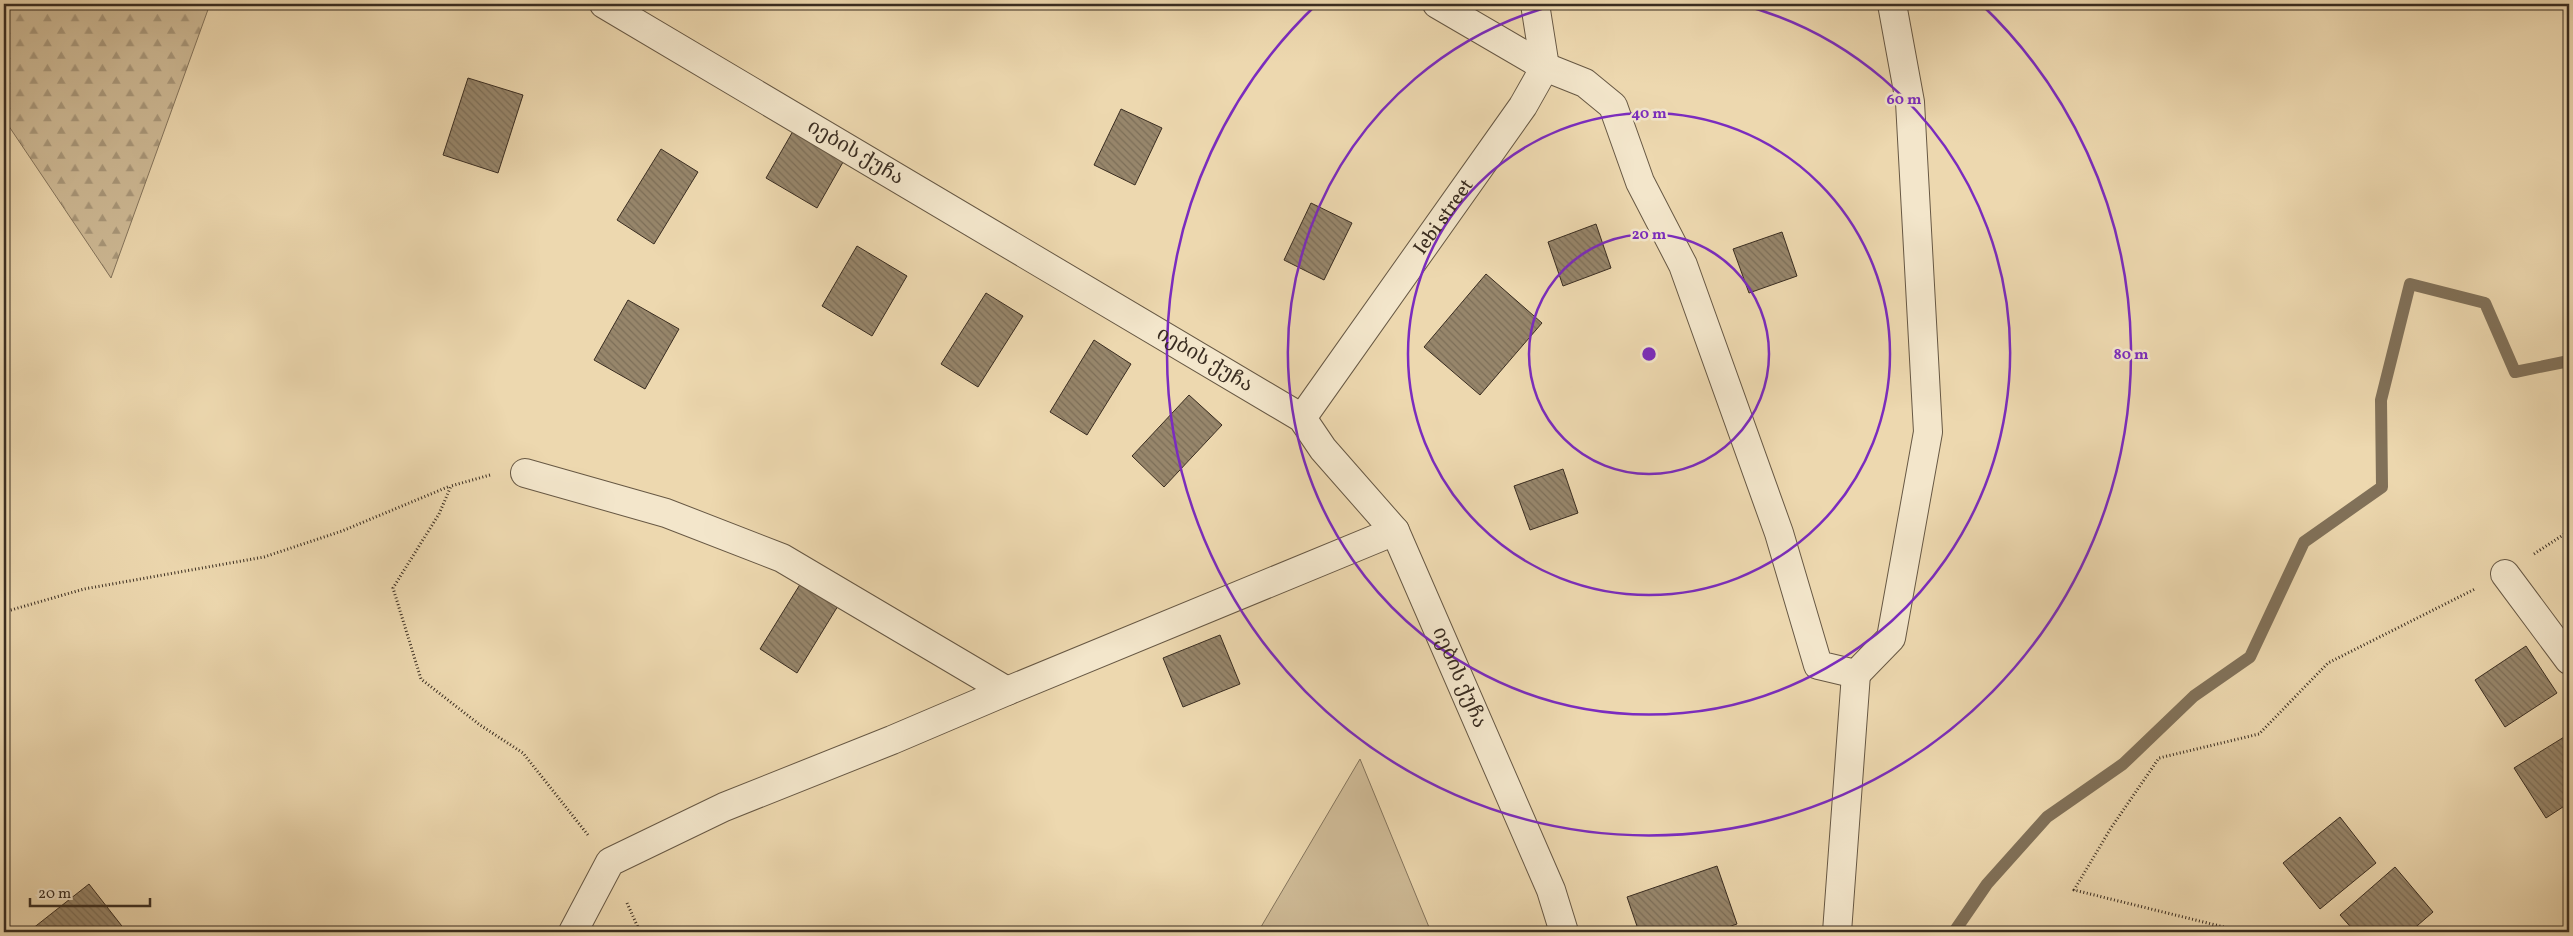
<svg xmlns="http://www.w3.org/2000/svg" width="2573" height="936" viewBox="0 0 2573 936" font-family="Vollkorn,'Noto Serif Georgian',serif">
<defs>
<pattern id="forest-firs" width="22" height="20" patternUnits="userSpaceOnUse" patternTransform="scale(1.25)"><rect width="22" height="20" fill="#cfbb97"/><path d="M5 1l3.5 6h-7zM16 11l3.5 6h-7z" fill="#a9987b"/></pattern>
<pattern id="building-back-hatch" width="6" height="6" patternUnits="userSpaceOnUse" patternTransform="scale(1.25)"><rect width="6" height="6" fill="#97866b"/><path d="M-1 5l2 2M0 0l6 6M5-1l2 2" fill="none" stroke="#7c6e58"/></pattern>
</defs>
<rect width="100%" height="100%" fill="#edd8af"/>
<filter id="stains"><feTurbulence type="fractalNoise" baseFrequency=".004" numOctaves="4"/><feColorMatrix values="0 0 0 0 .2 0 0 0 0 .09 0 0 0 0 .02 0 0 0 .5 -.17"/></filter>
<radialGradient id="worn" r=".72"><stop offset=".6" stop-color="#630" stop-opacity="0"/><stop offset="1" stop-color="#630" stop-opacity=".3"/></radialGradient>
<path fill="#cfbb97" stroke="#84745c" d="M1360 759 1431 932H1258Z"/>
<path fill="url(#forest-firs)" stroke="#84745c" d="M4 4H210L111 278 4 119Z"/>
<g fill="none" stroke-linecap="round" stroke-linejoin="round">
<path stroke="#817159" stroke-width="12" d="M1954 932 1987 884 2047 817 2123 764 2194 696 2250 657 2304 542 2382 487 2381 400 2410 284 2485 303 2515 372 2569 361"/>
</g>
<path fill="url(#building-back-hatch)" stroke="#3a2d21" d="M468 78 523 95 498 173 443 155Z
M1121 109 1162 128 1135 185 1094 165Z
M800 119 851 148 817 208 766 178Z
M661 149 698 172 654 244 617 220Z
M1311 203 1352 223 1324 280 1284 260Z
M1596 224 1611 268 1563 286 1548 242Z
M1782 232 1797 276 1749 293 1733 249Z
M857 246 907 276 872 336 822 306Z
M1486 274 1542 323 1480 395 1424 347Z
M986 293 1023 316 978 387 941 364Z
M628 300 679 329 645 389 594 360Z
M1094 340 1131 364 1087 435 1050 412Z
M1189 395 1222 425 1164 487 1132 456Z
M1563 469 1578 513 1530 530 1514 486Z
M804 578 841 601 797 673 760 649Z
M1220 635 1240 684 1183 707 1163 658Z
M2526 646 2557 693 2505 727 2475 680Z
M2569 734V803L2546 818 2514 768Z
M2340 817 2376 863 2320 909 2283 863Z
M1717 866 1737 924 1713 932H1639L1627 897Z
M2395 867 2433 912 2410 932H2355L2340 915Z
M89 884 125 930 122 932H34L32 929Z"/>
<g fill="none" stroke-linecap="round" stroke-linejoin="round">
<g stroke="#675844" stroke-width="30">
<g id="minor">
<path id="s1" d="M604 4 1302 418 1323 449 1395 531 1551 890 1564 932"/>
<path d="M1437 4 1545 67 1585 83 1613 106 1640 182 1683 265 1779 533 1818 665 1856 674 1891 638 1928 432 1910 102 1892 4"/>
<path id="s2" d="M1302 418 1523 106 1545 67 1535 4"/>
<path d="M525 473 666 513 782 558 1007 691"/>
<path d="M2505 574 2569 660"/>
<path d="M573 932 610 862 724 807 892 740 1007 691 1395 531"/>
<path d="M1837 932 1856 674"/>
</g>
</g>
<path stroke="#3a2d21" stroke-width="3" stroke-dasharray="1 2.5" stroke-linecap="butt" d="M490 475 451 486 439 514 393 588 421 679 480 725 523 753 588 835
M2534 554 2569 531
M4 612 84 589 264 557 342 531 450 486
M627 903 640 932
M2244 932 2074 890 2111 828 2159 758 2259 734 2328 663 2475 589"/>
<use href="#minor" stroke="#f3e6cb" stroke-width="28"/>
</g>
<g fill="none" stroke="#7b2cbf" stroke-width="2.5">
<circle cx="1649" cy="354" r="120"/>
<circle cx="1649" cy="354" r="241"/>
<path d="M1739 4A361 361 0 1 1 1559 4"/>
<path d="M1981 4A482 482 0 1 1 1317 4"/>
</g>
<g text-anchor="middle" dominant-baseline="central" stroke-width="5" stroke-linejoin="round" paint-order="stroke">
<g font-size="20" fill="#3a2d21" stroke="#f3e6cb">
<text stroke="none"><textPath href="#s1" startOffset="292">იების ქუჩა</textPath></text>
<text stroke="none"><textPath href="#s2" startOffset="246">Iebi street</textPath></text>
<text stroke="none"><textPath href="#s1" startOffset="698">იების ქუჩა</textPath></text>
<text stroke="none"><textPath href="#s1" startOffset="1118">იების ქუჩა</textPath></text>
</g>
</g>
<circle cx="1649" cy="354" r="8" fill="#7b2cbf" stroke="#f3e6cb" stroke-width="2.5"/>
<g font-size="15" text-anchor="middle" font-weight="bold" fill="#7b2cbf" stroke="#f3e6cb" stroke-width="5" stroke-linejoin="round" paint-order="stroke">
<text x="1904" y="104">60 m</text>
<text x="1649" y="118">40 m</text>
<text x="1649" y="239">20 m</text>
<text x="2131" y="359">80 m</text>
</g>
<rect width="2573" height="936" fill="none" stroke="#edd8af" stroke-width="20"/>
<rect x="5" y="5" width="2563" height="926" fill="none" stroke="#3a2d21" stroke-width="2.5"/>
<rect x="10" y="10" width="2553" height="916" fill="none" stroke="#3a2d21"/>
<path d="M30 898v8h120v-8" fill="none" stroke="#3a2d21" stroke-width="2.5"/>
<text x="38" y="898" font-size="15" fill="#3a2d21" stroke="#f3e6cb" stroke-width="4" paint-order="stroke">20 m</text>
<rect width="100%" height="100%" filter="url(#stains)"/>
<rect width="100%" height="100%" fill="url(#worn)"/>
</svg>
